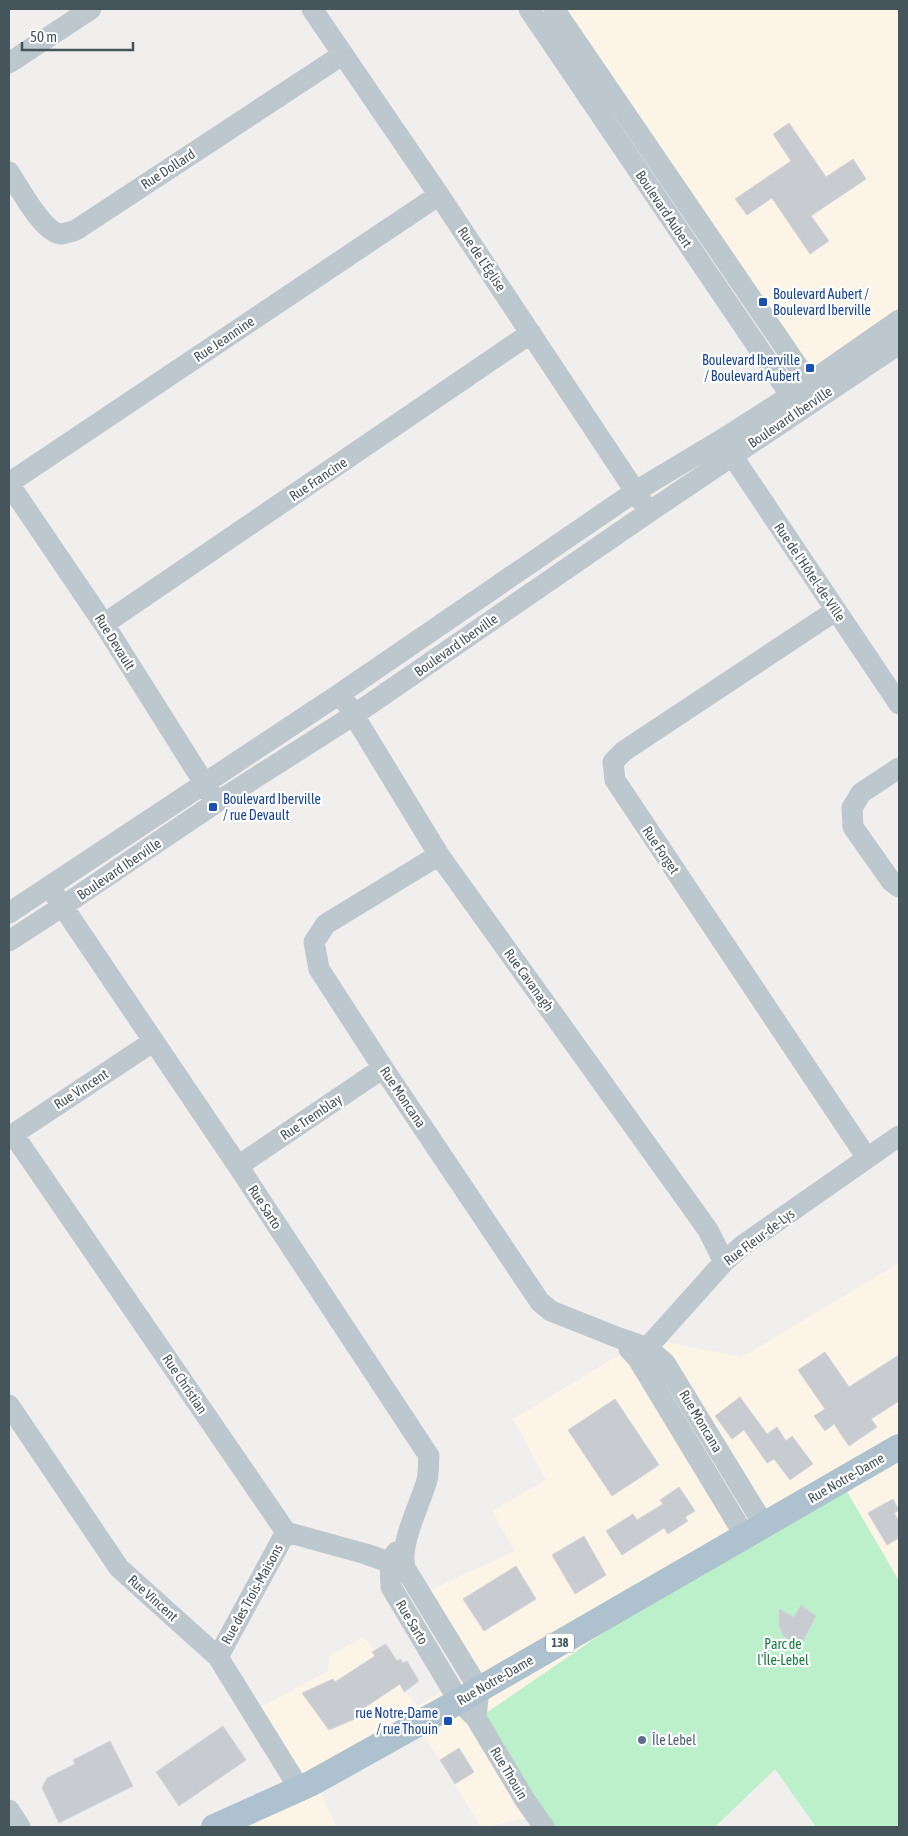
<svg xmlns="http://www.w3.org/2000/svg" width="908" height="1836" viewBox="0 0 908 1836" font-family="'Asap Condensed',sans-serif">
<rect width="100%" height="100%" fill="#f1eeee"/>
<path fill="#fcf4e7" d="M554 9H899V321L808 382Z
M899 1263V1581L842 1483 532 1816 488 1827H481L420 1729 318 1786 336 1827H214L309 1784 259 1708 328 1671 329 1656 364 1637 417 1706 462 1681 411 1599 515 1551 492 1511 546 1480 513 1419 647 1338 742 1357Z"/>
<path fill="#bbf0ca" d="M842 1483 899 1581V1827H816L775 1769 715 1827H539L473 1722 667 1589Z"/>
<path fill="#c8ccd1" stroke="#d2d5da" d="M789 123 826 177 853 159 866 179 811 216 829 241 810 254 772 198 747 215 735 199 791 161 773 134Z
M825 1352 849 1387 899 1355V1401L871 1419 877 1427 849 1446 834 1424 825 1431 814 1416 825 1409 798 1370Z
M740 1397 767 1434 777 1427 786 1441 792 1436 813 1464 790 1480 774 1459 767 1463 744 1430 732 1439 715 1416Z
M615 1399 659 1465 612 1496 568 1430Z
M679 1487 695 1511 685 1517 688 1521 668 1534 664 1528 622 1555 606 1531 633 1514 637 1520 663 1504 660 1500Z
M893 1499 899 1510 894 1513 899 1521V1538L887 1545 868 1513Z
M584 1536 606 1575 575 1594 552 1555Z
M516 1566 536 1599 484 1631 463 1599Z
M801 1605 816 1616 799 1649 783 1635 779 1625V1609L794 1617Z
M386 1644 397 1661 400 1659 403 1663 407 1661 419 1681 404 1692 400 1684 355 1714 357 1718 329 1730 302 1693 333 1679 335 1682 375 1656 372 1652Z
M223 1726 246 1760 179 1806 156 1772Z
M110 1741 133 1786 59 1823 42 1788 47 1778 75 1764 73 1760Z
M459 1748 474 1772 455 1784 440 1760Z"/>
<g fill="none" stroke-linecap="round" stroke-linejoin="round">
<path stroke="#bcc7ce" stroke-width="21" d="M312 9 439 195 643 503
M529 9 799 408
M554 9 816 393
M9 63 91 9
M9 172C19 187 42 232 61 234 65 234 72 231 76 230L342 55
M725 445 899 704
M9 483 439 195
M9 484 104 624 211 794
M835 611 624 751 613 762 615 780 867 1158
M104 624 531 333
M347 704 439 855 708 1230 724 1262
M899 768 861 793 852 808 853 827 891 881 899 887
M439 855 326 924 314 942 319 969 383 1068 540 1302 551 1311 619 1338 648 1348 665 1363 764 1525
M55 895 238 1166 429 1456C428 1464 429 1472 427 1480 420 1505 399 1543 405 1568L479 1689 476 1718
M9 913 341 693 636 491 721 440 790 396 899 320
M9 941 63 906 217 802 354 715 649 512 899 344
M13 1134 286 1532 366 1554 405 1568
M9 1137 154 1041
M238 1166 383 1068
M629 1349 638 1359 745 1536
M638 1358 724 1262 743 1245 899 1136
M9 1405 119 1568 218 1657 299 1788
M396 1552 390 1565 391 1587 459 1701 476 1718 525 1800 544 1827
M218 1657 286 1532
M9 1810 20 1827"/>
<path stroke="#adc1ce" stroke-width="26" d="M214 1827 310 1784 459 1701 899 1447"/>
</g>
<g fill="#1a4fb4" stroke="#fff" stroke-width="2">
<rect x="758" y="297" width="10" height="10" rx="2.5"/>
<rect x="805" y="363" width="10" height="10" rx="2.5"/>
<rect x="208" y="802" width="10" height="10" rx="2.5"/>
<rect x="443" y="1716" width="10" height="10" rx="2.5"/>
</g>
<circle fill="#5c6f8a" stroke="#fff" stroke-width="2" cx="642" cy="1740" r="5"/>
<g text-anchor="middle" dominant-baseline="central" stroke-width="4.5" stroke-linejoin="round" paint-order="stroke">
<rect fill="#fff" stroke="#7e878d" stroke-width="1" x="546" y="1633.5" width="28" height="19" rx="4"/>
<g font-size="12" font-weight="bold" fill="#46545c">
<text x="560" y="1643">138</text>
</g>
<g font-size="14" fill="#46545c" stroke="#fff">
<text transform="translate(168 169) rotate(-33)">Rue Dollard</text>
<text transform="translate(664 209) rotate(56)">Boulevard Aubert</text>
<text transform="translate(482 259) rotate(56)">Rue de L'Église</text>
<text transform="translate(224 339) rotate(-34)">Rue Jeannine</text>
<text transform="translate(790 417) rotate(-34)">Boulevard Iberville</text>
<text transform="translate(318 479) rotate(-34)">Rue Francine</text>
<text transform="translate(810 572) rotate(56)">Rue de l'Hôtel-de-Ville</text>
<text transform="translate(115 642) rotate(58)">Rue Devault</text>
<text transform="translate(456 645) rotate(-35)">Boulevard Iberville</text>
<text transform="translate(661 850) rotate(56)">Rue Forget</text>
<text transform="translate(119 869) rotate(-34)">Boulevard Iberville</text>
<text transform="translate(529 980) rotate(54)">Rue Cavanagh</text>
<text transform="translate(81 1089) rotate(-33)">Rue Vincent</text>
<text transform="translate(403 1097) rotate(56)">Rue Moncana</text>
<text transform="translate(311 1117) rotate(-34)">Rue Tremblay</text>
<text transform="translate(265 1207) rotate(57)">Rue Sarto</text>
<text transform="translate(759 1237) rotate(-37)">Rue Fleur-de-Lys</text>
<text transform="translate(185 1384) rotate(56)">Rue Christian</text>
<text transform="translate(701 1421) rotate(59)">Rue Moncana</text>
<text transform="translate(846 1478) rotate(-30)">Rue Notre-Dame</text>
<text transform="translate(252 1594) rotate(-61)">Rue des Trois-Maisons</text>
<text transform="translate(153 1598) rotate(42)">Rue Vincent</text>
<text transform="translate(412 1622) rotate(59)">Rue Sarto</text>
<text transform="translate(495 1680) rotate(-30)">Rue Notre-Dame</text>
<text transform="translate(509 1773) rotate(59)">Rue Thouin</text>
</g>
<g font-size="14" fill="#164399" stroke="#fff" text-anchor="start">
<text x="773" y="294">Boulevard Aubert /<tspan x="773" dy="16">Boulevard Iberville</tspan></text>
<text x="800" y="360" text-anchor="end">Boulevard Iberville<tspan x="800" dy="16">/ Boulevard Aubert</tspan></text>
<text x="223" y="799">Boulevard Iberville<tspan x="223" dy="16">/ rue Devault</tspan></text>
<text x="438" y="1713" text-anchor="end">rue Notre-Dame<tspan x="438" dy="16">/ rue Thouin</tspan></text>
</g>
<g font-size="14" fill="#14803f" stroke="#fff">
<text x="783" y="1644">Parc de<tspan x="783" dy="16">l'Île-Lebel</tspan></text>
</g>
<g font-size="14" fill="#4e5e75" stroke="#fff" text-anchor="start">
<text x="652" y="1740">Île Lebel</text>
</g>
</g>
<rect width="908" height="1836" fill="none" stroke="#46545c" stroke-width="20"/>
<path d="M22 42v8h111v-8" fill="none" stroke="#46545c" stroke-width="2.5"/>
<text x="30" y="42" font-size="15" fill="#46545c" stroke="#ffffff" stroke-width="4" paint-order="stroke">50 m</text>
</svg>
